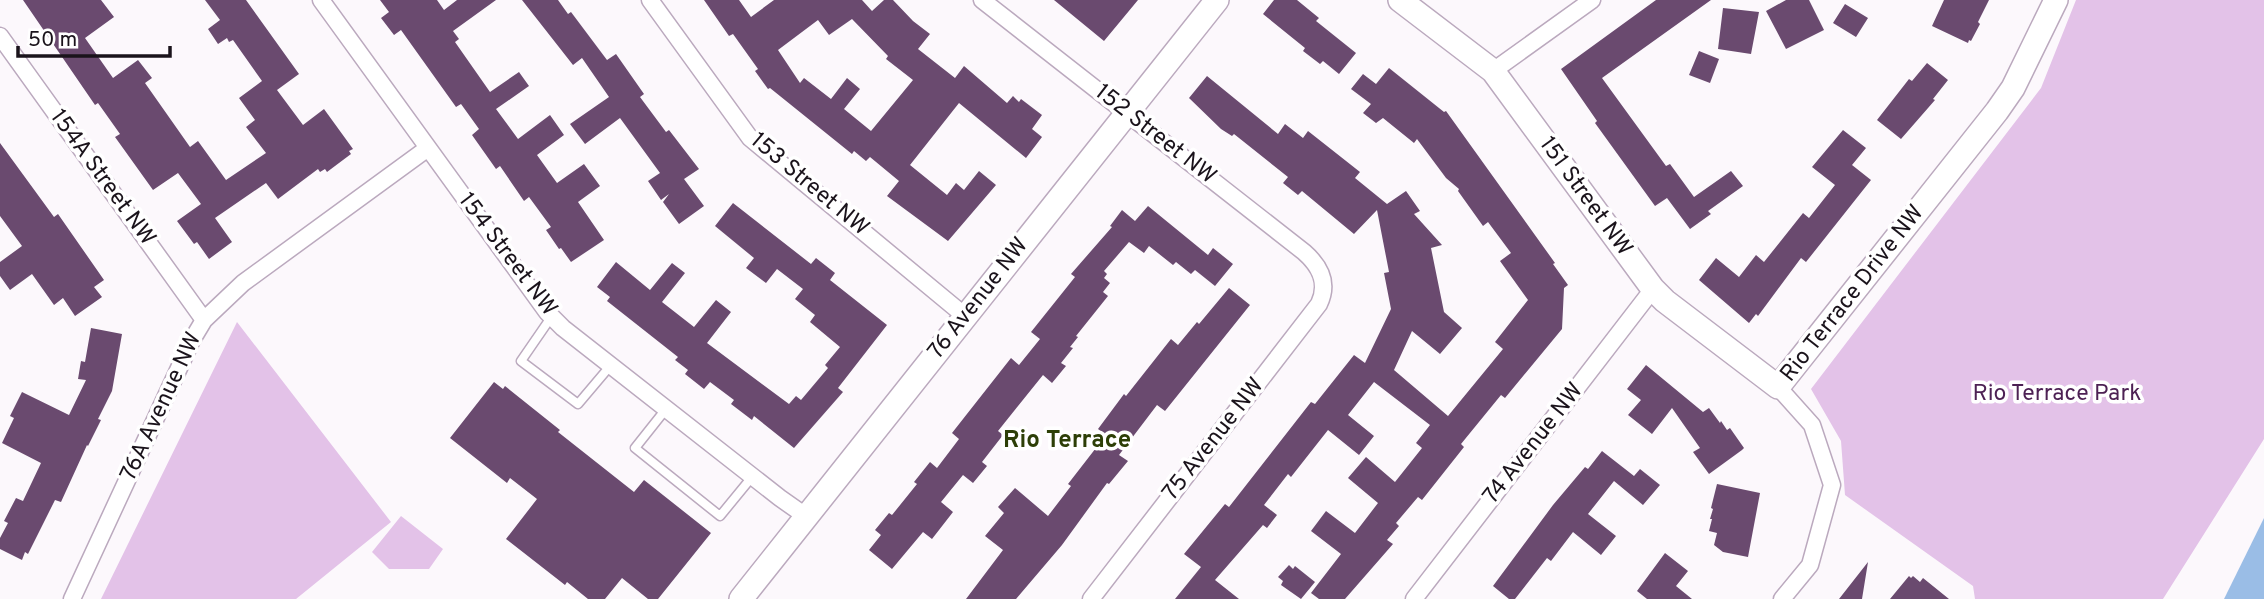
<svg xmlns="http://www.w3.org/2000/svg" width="2264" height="599" viewBox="0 0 2264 599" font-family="Overpass,sans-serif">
<rect width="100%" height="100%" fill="#fcf8fc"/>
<path fill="#e3c2e8" d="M2076 0H2264V439L2163 599H1975L1973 586 1845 495 1841 441 1811 389 2041 88Z
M237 322 391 522 296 599H101Z
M401 516 443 549 429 569H389L372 552Z"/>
<path fill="#9abde6" d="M2264 518V599H2224Z"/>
<path fill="#6a4a6f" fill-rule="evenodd" d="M23 0H101L114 17 85 38 113 78 138 60 152 78 145 83 190 147 198 141 226 180 266 153 246 127 255 120 239 98 262 81 233 40 229 42 227 38 218 44 208 29 220 20 205 0H246L299 74 277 90 303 125 324 109 353 149 349 151 351 154 327 172 325 169 320 172 318 169 278 199 266 183 215 218 232 242 209 259 197 242 194 244 177 221 201 204 178 173 153 190 115 137 120 134 98 103 95 105Z
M380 0H437L444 10 457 0H496L453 31 459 39 455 42 490 92 519 72 529 86 496 109 518 139 550 115 564 135 537 155 557 183 584 164 600 186 578 202 604 240 571 262 561 248 559 249 546 230 551 227 529 197 524 201 500 166 496 169 472 135 479 129 461 104 456 107 401 30 394 35 381 18 389 12Z
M522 0H558L568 14 571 12 607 60 616 54 644 94 640 97 666 132 669 130 699 169 684 179 704 206 679 224 663 202 669 194 661 200 648 181 660 173 620 118 585 144 570 124 609 97 582 58 573 65Z
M704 0H739L751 17 774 0H862L872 11 884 0H893L913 21 930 34 918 49 955 78 964 66 1007 103 1013 96 1019 102 1021 99 1042 115 1032 129 1042 137 1026 158 959 103 910 165 947 195 956 183 964 190 979 171 996 185 948 241 887 196 899 181 870 157 866 161 854 151 852 154 770 88 768 89 755 71 758 69 733 34 729 36ZM852 19 888 56 886 59 913 80 871 131 844 109 860 89 847 78 831 99 804 78 800 83 778 50 818 20 829 35Z
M1054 0H1138L1104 41Z
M1274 0H1297L1319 18 1316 21 1356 53 1339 74 1323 61 1320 64 1303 51 1305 48 1263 14Z
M1656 0H1711L1602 78 1666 166 1670 164 1694 197 1731 171 1743 186 1708 211 1711 214 1690 229 1667 198 1655 206 1595 123 1597 121 1561 69Z
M1786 0H1809L1824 30 1786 49 1766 11Z
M1944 0H1989L1978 22 1980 24 1971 41 1969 40 1968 43 1932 26Z
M1845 4 1868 18 1856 37 1833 23Z
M1723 8 1759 12 1751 54 1718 49Z
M1699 51 1719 59 1710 83 1689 75Z
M1927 63 1948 80 1933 99 1935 100 1901 139 1877 120 1909 79 1912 81Z
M1389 68 1444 112 1446 111 1555 263 1553 264 1568 285 1564 288 1562 329 1505 398 1501 395 1461 444 1464 447 1422 500 1418 497 1396 523 1399 526 1387 540 1393 544 1345 599H1319L1311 593 1341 554 1311 531 1326 511 1355 533 1378 503 1348 478 1366 457 1395 482 1422 448 1416 443 1430 425 1374 382 1348 415 1374 436 1359 455 1328 430 1291 477 1288 474 1264 505 1277 515 1267 528 1263 525 1215 580 1239 599H1175L1201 567 1184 554 1225 504 1229 507 1311 402 1315 404 1354 355 1365 363 1391 309 1384 273 1389 272 1377 210 1354 234 1302 191 1298 195 1283 183 1288 177 1234 134 1232 136 1221 129 1189 98 1207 76 1278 134 1285 124 1303 138 1308 131 1360 172 1355 178 1387 204 1406 191 1420 211 1414 214 1442 245 1431 248 1444 312 1462 328 1440 354 1412 331 1394 370 1448 416 1503 349 1495 342 1528 300 1500 261 1511 253 1488 222 1483 226 1458 191 1459 189 1446 178 1417 139 1414 143 1383 118 1376 123 1363 113 1371 104 1351 89 1363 74 1376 84Z
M1843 130 1866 148 1852 165 1871 180 1806 262 1801 258 1758 316 1756 314 1749 323 1699 280 1716 258 1739 277 1756 255 1764 262 1803 213 1809 218 1835 185 1812 167Z
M0 143 54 217 58 214 104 280 94 287 102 297 75 316 63 298 54 305 32 274 10 290 0 276V262L22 246 0 216Z
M733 203 811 264 816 258 835 273 830 280 887 325 838 388 843 392 794 448 754 416 752 420 731 404 734 400 710 382 704 389 685 374 688 370 675 360 678 357 607 301 610 297 597 287 616 262 650 290 672 263 685 273 662 302 694 327 716 300 731 312 707 343 789 404 796 396 801 400 828 368 825 365 840 347 810 322 815 315 795 299 803 289 777 269 766 283 746 268 754 258 715 226Z
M1148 206 1208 255 1213 248 1233 264 1215 286 1195 270 1191 274 1176 262 1173 265 1149 246 1144 253 1129 242 1104 271 1107 274 1104 278 1110 283 1103 292 1108 296 1076 336 1078 337 1070 347 1073 348 1061 363 1066 366 1052 383 1043 375 998 431 1003 435 982 462 987 466 973 483 963 475 941 502 953 512 932 539 923 532 892 569 869 550 881 535 875 530 889 513 892 515 917 484 914 482 930 462 937 468 959 439 952 433 1011 358 1019 365 1040 339 1031 332 1075 277 1071 274 1112 227 1110 226 1122 210 1135 221Z
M1229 288 1250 305 1165 411 1157 405 1119 455 1128 461 1109 484 1107 483 1062 545 1016 599H966L1003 550 985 536 1004 513 998 507 1015 488 1048 516 1071 486 1068 484 1106 435 1098 429 1124 394 1126 396 1171 339 1178 345 1197 322 1199 324Z
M91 328 122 334 112 391 98 419 101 420 88 446 87 445 61 502 55 500 28 554 25 552 22 560 0 549V538L8 523 4 521 16 498 23 501 41 463 2 443 14 418 10 416 22 392 69 415 86 380 78 379 81 361 85 362Z
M1646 365 1703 412 1709 408 1720 423 1721 421 1727 430 1730 428 1744 448 1742 450 1709 474 1693 452 1700 448 1672 408 1652 434 1628 415 1641 400 1627 389Z
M494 382 503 389 505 386 560 430 558 432 634 492 644 480 711 533 658 599H648L622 578 605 599H588L567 582 565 585 506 539 537 499 510 478 507 483 450 438Z
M1602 451 1634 476 1640 469 1660 485 1643 505 1614 481 1588 514 1616 536 1601 555 1573 532 1551 561 1547 558 1515 599H1509L1493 586 1553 505 1585 467 1588 469Z
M1717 484 1760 493 1748 557 1723 552 1714 545 1717 533 1709 531 1712 519H1710L1713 509 1711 508Z
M1665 553 1688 571 1676 586 1692 599H1647L1637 591Z
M1868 562 1862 599H1839Z
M1289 565 1293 569 1295 566 1315 582 1301 599 1281 585 1283 581 1278 577Z
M1909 576 1911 578 1913 576 1920 582 1923 578 1949 599H1890Z"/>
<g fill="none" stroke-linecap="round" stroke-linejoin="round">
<g stroke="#bba9be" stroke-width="11">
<path id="lane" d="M552 316 521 361 578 404 611 365
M666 409 635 448 720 516 752 477"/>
</g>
<g stroke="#bba9be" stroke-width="19">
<path id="street" d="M321 0 547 312 563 328 780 498 807 517
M650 0 750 138 965 316
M982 0 1304 252C1320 266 1329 283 1319 304L1091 599
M0 36 204 320
M1493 71 1592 0
M1778 387 1812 425 1832 485 1810 565 1782 599
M72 599 192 340 204 320 243 283 428 148
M1414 599 1653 289"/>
</g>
<g stroke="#bba9be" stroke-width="26">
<path id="secondary" d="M1400 0 1493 71 1653 289 1665 301 1778 387 1997 111 2013 88 2056 0
M741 599 1217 0"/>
</g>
<use href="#lane" stroke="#fff" stroke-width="8"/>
<use href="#street" stroke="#fff" stroke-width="16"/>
<use href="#secondary" stroke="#fff" stroke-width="23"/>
</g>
<g text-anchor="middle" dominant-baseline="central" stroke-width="7" stroke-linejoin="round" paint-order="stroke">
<g font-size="23" fill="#1a131b" stroke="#fff">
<text transform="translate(1155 135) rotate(38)">152 Street NW</text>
<text transform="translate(102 178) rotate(54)">154A Street NW</text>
<text transform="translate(809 185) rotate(40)">153 Street NW</text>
<text transform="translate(1585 197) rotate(54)">151 Street NW</text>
<text transform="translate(507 255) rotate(53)">154 Street NW</text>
<text transform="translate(1853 294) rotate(-52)">Rio Terrace Drive NW</text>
<text transform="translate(979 299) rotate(-52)">76 Avenue NW</text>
<text transform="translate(162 407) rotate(-65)">76A Avenue NW</text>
<text transform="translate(1214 440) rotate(-52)">75 Avenue NW</text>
<text transform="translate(1534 444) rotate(-52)">74 Avenue NW</text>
</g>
<g font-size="23" fill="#4d2154" stroke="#fff">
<text x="2057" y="394">Rio Terrace Park</text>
</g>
<g font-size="24" font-weight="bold" fill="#2d3f07" stroke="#fff">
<text x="1067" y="441">Rio Terrace</text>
</g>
</g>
<path d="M18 46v10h152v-10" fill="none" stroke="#1a131b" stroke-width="3.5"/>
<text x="28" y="46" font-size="21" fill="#1a131b" stroke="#ffffff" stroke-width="5" paint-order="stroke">50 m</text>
</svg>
